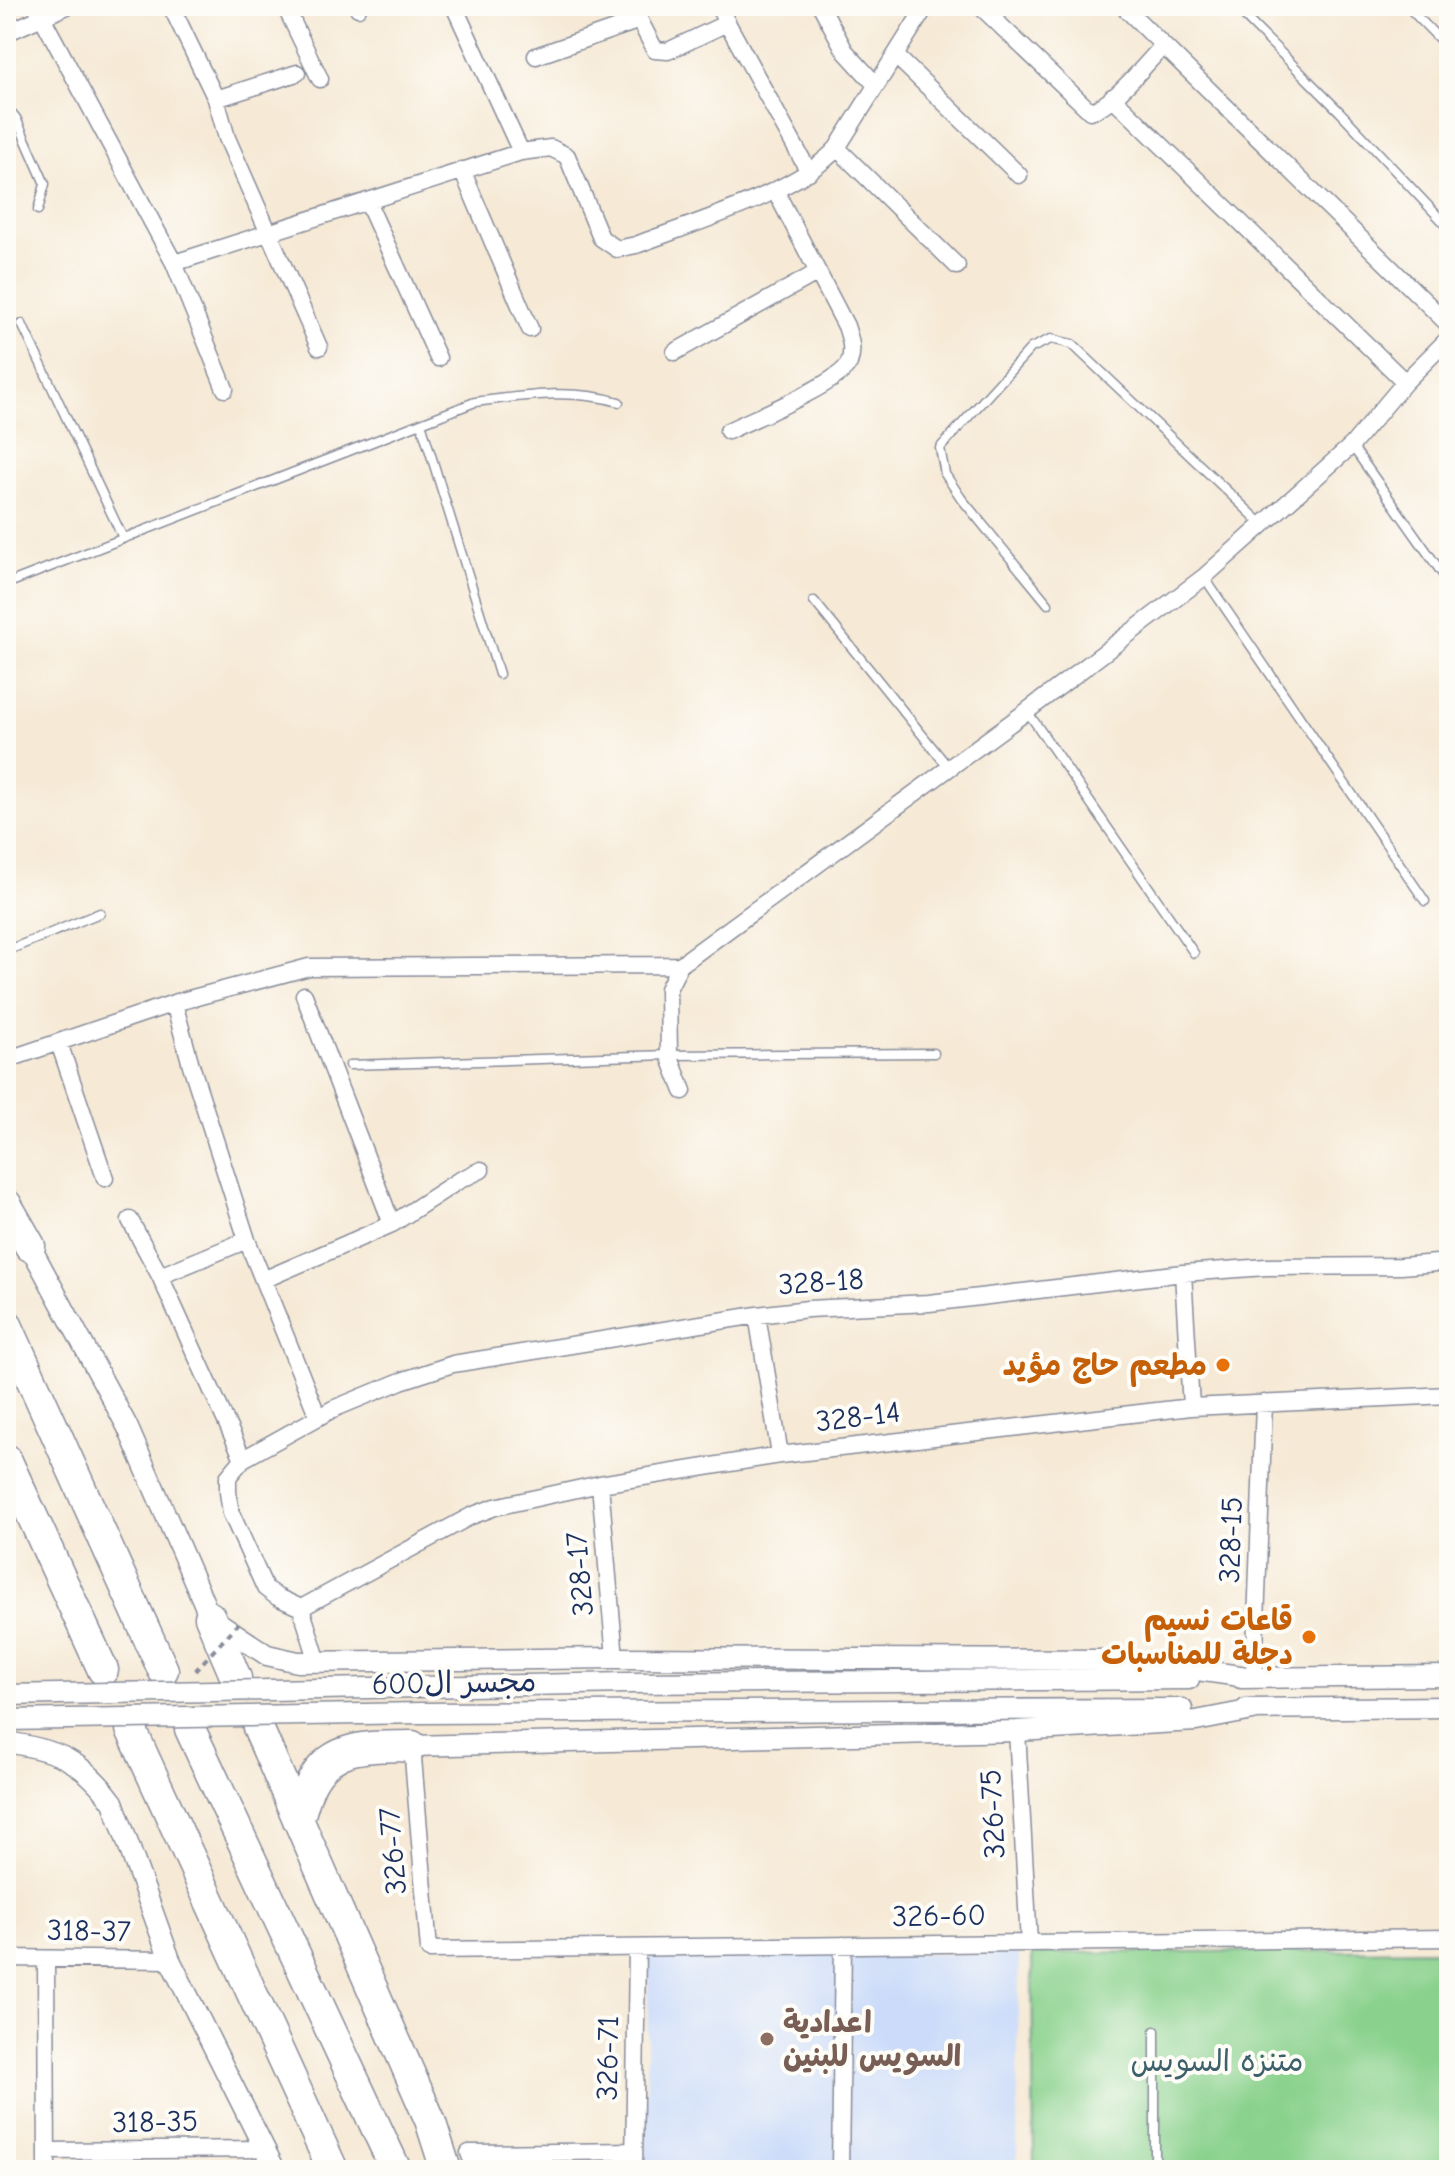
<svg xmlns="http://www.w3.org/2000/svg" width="1455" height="2176" viewBox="0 0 1455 2176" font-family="'Comic Neue','Playpen Sans Arabic',sans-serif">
<rect width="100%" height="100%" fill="#fdfcf7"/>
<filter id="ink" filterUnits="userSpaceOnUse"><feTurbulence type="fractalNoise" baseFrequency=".0125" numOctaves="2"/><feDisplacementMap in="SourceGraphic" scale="16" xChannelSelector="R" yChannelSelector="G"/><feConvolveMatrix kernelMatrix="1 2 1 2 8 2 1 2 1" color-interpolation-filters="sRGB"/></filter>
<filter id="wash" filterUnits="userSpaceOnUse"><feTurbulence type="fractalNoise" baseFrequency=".006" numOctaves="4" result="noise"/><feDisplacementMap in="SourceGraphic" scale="32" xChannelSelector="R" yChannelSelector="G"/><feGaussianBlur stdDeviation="1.8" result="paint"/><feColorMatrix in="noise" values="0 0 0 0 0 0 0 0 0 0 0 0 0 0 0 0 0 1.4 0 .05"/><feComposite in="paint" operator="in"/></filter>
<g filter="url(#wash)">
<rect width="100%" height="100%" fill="#f6e9d5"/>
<path fill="#cbdbf9" d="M1019 1954 1017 2170H645L649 1955Z"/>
<path fill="#89d18c" stroke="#528075" stroke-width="2" d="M1449 1950V2170H1034L1032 1953Z"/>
</g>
<g filter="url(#ink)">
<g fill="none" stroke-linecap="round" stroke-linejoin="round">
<g stroke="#888c9a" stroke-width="11">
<path id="service" d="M1407 6 1449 49
M1245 17 1340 112 1449 228
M6 106 16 118 45 184 38 210
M22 324 123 538
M421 423 499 674
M1352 446 1449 583
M1204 577 1425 901
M6 584 475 402C524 396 571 388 619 402
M814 601 949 768
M1048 604 961 498 945 474 940 448 1031 348 1051 339 1072 344 1262 524
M1027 711 1194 953
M6 951 100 913
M350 1065 669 1055 934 1053
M1155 2170V2031"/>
</g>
<g stroke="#888c9a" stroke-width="19">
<path id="minor" d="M36 6 174 263 225 389
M171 6 216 99 227 138 319 347
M285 6 320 79
M357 6 358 8
M454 6 521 152
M632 6 655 50 668 51 727 23
M718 6 809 172
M821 6 845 51 876 85
M980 6 1090 111C1113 106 1146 63 1163 46
M1123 6 1449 325
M6 33 67 6
M895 55 1019 175
M536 56 640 20
M1112 97 1405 382
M216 99 297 73
M837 148 957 266
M462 170 530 329
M367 201 438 358
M174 263 521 152 551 148 567 156 601 238 617 249 636 245C693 223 798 192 837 148L926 6
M675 352 818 272
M728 431C752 419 839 384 849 363 854 350 850 338 846 326L775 190
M174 1003 191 1065 247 1240 318 1417
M59 1043 105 1178
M6 1060 174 1003 309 967 680 965
M683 1091 669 1055 668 989 680 965 1027 711 1204 577 1352 445 1405 382 1449 338
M130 1220 160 1276
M392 1224 458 1181 481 1170
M1183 1273 1191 1407
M263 1280 392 1224 304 995
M757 1315 780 1455
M243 1459 160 1276 247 1240
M600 1484 615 1658
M301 1608 471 1516 495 1507 600 1484 780 1455 1191 1407 1449 1395
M318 1662 301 1608 277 1597 265 1588 231 1513 228 1492V1477L243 1459 333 1409 401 1381 453 1364 757 1315 808 1309 929 1303 1183 1273 1266 1267 1401 1266 1449 1262
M1254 1678 1264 1403
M1017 1731 1029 1943
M412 1746 429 1950 1449 1938
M6 1958 170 1960
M46 1959 47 2170
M47 2151 263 2149
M476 2170 469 2153 634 2151
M634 2170 637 1948
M840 2170 843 1945"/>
</g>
<g stroke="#888c9a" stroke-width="23">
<path id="tertiary" d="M30 1246 127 1426 210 1617 267 1655 298 1662 615 1658 1104 1660 1155 1664 1254 1678
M1241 1678 1449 1676
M902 1681 1189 1679
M1246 1709 1449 1707
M902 1710 1182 1709
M6 1742C57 1750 81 1759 113 1802L170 1960 275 2170
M412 1746 1017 1731 1196 1721 1258 1709"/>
</g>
<g stroke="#888c9a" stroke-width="33">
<path id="motorway" d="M6 1204 30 1246
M6 1323 163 1670
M6 1459 103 1670
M210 1617 236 1678
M258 1728 430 2120 446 2170
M131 1729 333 2170
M190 1729 396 2170
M298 1820C303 1807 306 1790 314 1778 336 1742 376 1747 412 1746"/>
</g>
<use href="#service" stroke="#fff" stroke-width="8"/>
<use href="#minor" stroke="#fff" stroke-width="16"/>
<use href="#tertiary" stroke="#fff" stroke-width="20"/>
<use href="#motorway" stroke="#fff" stroke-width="30"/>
<g stroke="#888c9a" stroke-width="23" stroke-linecap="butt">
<path id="tertiary-bridge" d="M6 1695 628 1683 902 1681
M6 1720 422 1713 902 1710"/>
</g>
<path stroke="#888c9a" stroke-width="4" stroke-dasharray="6 6" stroke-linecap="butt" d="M195 1671 239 1623"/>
<use href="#tertiary-bridge" stroke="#fff" stroke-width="20"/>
</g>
</g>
<g fill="#e8710a" stroke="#fdfcf7" stroke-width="3">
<circle cx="1223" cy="1365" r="8"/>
<circle cx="1309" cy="1637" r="8"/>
</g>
<circle fill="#8d6e63" stroke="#fdfcf7" stroke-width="3" cx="767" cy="2039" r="8"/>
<g text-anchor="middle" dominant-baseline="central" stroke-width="8" stroke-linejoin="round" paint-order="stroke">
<g font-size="30" fill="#1b2f5e" stroke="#fdfcf7">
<text transform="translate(821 1282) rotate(-4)">328-18</text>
<text transform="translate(858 1417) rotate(-7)">328-14</text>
<text transform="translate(1231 1540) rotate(-88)">328-15</text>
<text transform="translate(580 1574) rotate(-95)">328-17</text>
<text transform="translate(454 1683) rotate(-1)">مجسر ال600</text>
<text transform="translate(993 1814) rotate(-93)">326-75</text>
<text transform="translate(393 1851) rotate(-95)">326-77</text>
<text transform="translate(939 1916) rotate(-1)">326-60</text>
<text transform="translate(89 1931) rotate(1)">318-37</text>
<text transform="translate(608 2058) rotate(-89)">326-71</text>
<text transform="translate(155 2122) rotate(-1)">318-35</text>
</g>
<g font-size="30" font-weight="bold" fill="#c56008" stroke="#fdfcf7" text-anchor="end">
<text x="1207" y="1365">مطعم حاج مؤيد</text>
<text x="1293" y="1620">قاعات نسيم<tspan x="1293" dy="34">دجلة للمناسبات</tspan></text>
</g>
<g font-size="30" font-weight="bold" fill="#785e54" stroke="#fdfcf7" text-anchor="start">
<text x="783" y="2022">اعدادية<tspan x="783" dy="34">السويس للبنين</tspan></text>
</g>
<g font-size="30" fill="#3c606c" stroke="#fdfcf7">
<text x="1217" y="2061">متنزه السويس</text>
</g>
</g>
<rect width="1455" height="2176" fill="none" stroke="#fdfcf7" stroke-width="32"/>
</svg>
